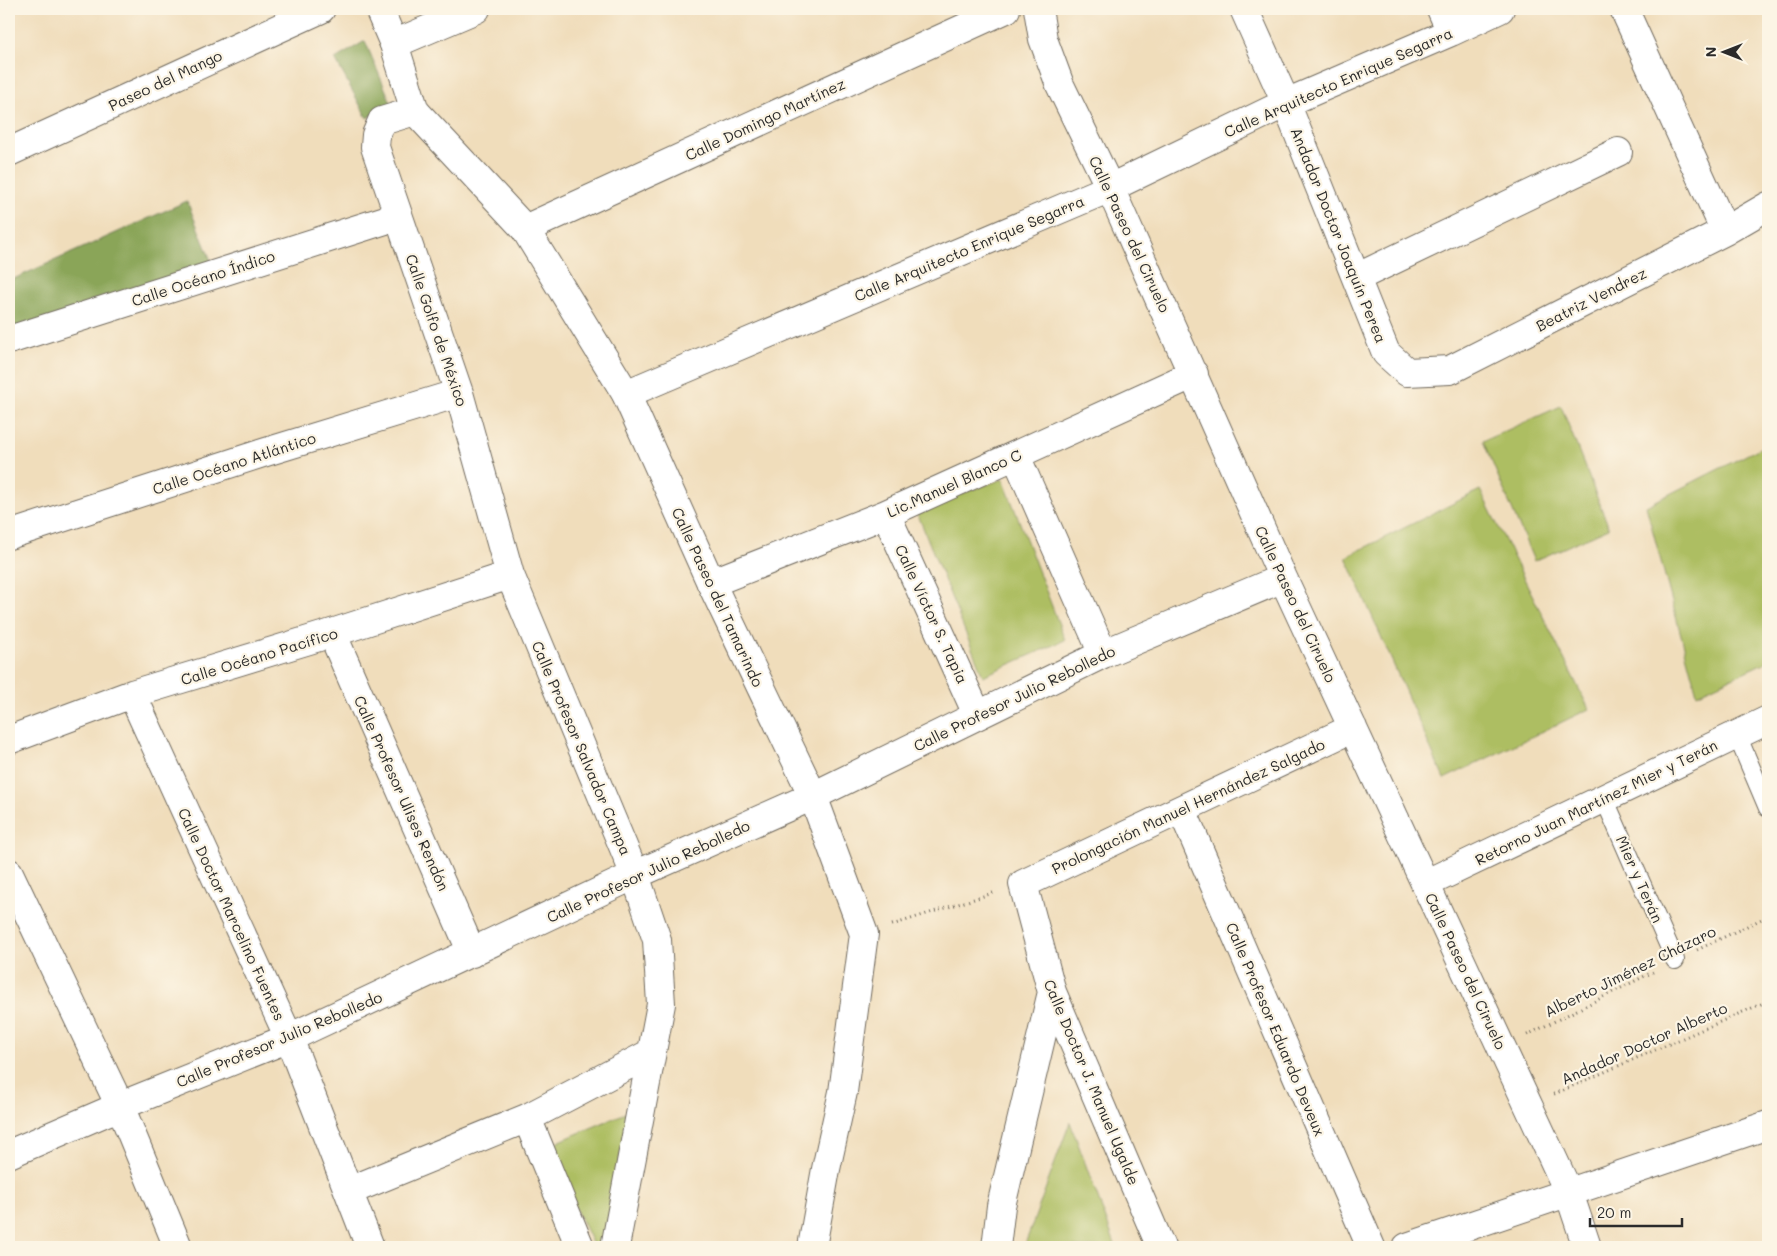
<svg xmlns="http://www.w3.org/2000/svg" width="1777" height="1256" viewBox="0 0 1777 1256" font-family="Mali,sans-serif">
<rect width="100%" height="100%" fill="#fcf5e5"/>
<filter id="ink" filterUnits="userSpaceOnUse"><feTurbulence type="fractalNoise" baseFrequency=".02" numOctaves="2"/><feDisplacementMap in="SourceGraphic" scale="10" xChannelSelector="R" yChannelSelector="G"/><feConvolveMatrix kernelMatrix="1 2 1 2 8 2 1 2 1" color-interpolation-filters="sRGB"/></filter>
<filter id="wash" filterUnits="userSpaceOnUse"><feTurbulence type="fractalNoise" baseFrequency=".0096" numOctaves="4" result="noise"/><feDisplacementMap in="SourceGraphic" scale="20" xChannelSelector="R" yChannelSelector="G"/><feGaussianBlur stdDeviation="1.12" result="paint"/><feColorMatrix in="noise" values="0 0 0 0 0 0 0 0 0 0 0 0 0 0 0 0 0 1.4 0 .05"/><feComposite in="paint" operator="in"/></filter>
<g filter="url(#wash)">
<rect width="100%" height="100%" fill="#f0ddbb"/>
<path fill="#adbe62" stroke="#6c7446" d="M1561 406 1609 528 1534 561 1483 441Z
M1768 444V661L1697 694 1646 506Z
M1003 479 1065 640 983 676 916 510Z
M1480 490 1589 709 1444 779 1346 557Z
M628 1112 604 1247H594L546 1147Z
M1070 1122 1116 1247H1024Z"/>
<path fill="#8aa558" stroke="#5a6842" d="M365 41 392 105 367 118 335 59Z
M187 201 220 283 9 350V281Z"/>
</g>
<g filter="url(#ink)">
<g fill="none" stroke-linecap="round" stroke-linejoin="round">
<g stroke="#70695d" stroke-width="20">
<path id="service" d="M1737 735 1768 808
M1604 798 1675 960"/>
</g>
<g stroke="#70695d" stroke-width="30">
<path id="minor" d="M1038 9 1043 39 1060 85 1110 188 1283 578 1569 1193 1587 1247
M1244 9 1286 103 1386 353 1407 372 1450 370 1725 231 1768 206
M1441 9 1451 32
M1624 9 1725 231
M394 44 476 9
M415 111 382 121 376 135 375 147 459 393 510 575 635 875 657 940 661 1004 615 1247
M9 152 321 9
M525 229 1006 9
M1356 278 1618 152
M9 340 398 216
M626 394 1110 188 1286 103 1451 32 1500 9
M1016 456 1103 654
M886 514 977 714
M9 535 266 452 459 393
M711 583 886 514 1194 374
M332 633 472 953
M132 694 289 1038 370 1247
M9 740 132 694 332 633 510 575
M1182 810 1371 1247
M9 873 120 1106 178 1247
M1425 884 1768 720
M527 1118 580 1247
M9 1154 120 1106 289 1038 635 875 813 796 1103 654 1283 578
M349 1191 527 1118 651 1053
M996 1247 1001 1206 1052 992
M1161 1247 1052 992 1023 884 1353 728
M1407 1247 1768 1125"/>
</g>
<g stroke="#70695d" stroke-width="30">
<path id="tertiary" d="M379 9 394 44 415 111 525 229 626 394 711 583 813 796 864 934 843 1092 826 1169 812 1247"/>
</g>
<path stroke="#70695d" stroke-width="3" stroke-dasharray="1 4" stroke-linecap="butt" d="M892 925 996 892
M1697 950 1768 916
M1527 1035 1653 972
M1554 1094 1768 1001"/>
<use href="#service" stroke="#fff" stroke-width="18"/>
<use href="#minor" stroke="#fff" stroke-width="28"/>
<use href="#tertiary" stroke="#fff" stroke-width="28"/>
</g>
</g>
<g text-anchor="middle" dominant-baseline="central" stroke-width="4.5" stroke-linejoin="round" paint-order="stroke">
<g font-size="15" fill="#2b2b2b" stroke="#fcf5e5">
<text transform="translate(165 80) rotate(-25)">Paseo del Mango</text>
<text transform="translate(1338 82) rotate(-24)">Calle Arquitecto Enrique Segarra</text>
<text transform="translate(765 119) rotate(-25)">Calle Domingo Martínez</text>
<text transform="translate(1130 234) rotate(65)">Calle Paseo del Ciruelo</text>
<text transform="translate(1339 235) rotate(68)">Andador Doctor Joaquín Perea</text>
<text transform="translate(969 248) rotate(-23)">Calle Arquitecto Enrique Segarra</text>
<text transform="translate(203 278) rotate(-18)">Calle Océano Índico</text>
<text transform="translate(1591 299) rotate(-27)">Beatriz Vendrez</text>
<text transform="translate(437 330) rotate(71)">Calle Golfo de México</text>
<text transform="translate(234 463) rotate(-18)">Calle Océano Atlántico</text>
<text transform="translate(954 483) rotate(-24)">Lic.Manuel Blanco C</text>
<text transform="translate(718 597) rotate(65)">Calle Paseo del Tamarindo</text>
<text transform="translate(1296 604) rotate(65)">Calle Paseo del Ciruelo</text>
<text transform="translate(932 614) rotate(65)">Calle Víctor S. Tapia</text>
<text transform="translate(259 656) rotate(-17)">Calle Océano Pacífico</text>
<text transform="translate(1014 698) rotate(-26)">Calle Profesor Julio Rebolledo</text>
<text transform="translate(582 748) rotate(67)">Calle Profesor Salvador Campa</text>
<text transform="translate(402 793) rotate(66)">Calle Profesor Ulises Rendón</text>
<text transform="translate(1596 802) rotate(-26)">Retorno Juan Martínez Mier y Terán</text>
<text transform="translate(1188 806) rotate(-25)">Prolongación Manuel Hernández Salgado</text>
<text transform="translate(648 871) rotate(-25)">Calle Profesor Julio Rebolledo</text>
<text transform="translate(1640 879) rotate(66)">Mier y Terán</text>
<text transform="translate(232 914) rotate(65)">Calle Doctor Marcelino Fuentes</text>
<text transform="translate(1466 971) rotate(65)">Calle Paseo del Ciruelo</text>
<text transform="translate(1630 971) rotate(-26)">Alberto Jiménez Cházaro</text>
<text transform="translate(1276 1029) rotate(67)">Calle Profesor Eduardo Deveux</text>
<text transform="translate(279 1039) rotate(-23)">Calle Profesor Julio Rebolledo</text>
<text transform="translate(1644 1043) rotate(-24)">Andador Doctor Alberto</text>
<text transform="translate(1092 1082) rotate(67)">Calle Doctor J. Manuel Ugalde</text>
</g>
</g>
<rect width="1777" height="1256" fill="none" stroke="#fcf5e5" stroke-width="30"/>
<g transform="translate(1724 52) rotate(270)" stroke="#fcf5e5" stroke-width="4" paint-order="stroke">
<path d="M0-4L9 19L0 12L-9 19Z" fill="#2b2b2b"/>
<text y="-8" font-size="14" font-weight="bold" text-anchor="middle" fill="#2b2b2b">N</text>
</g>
<path d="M1590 1218v8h92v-8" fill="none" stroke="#2b2b2b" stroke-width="2.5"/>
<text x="1597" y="1218" font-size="15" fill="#2b2b2b" stroke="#fcf5e5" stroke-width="4" paint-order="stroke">20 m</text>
</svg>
